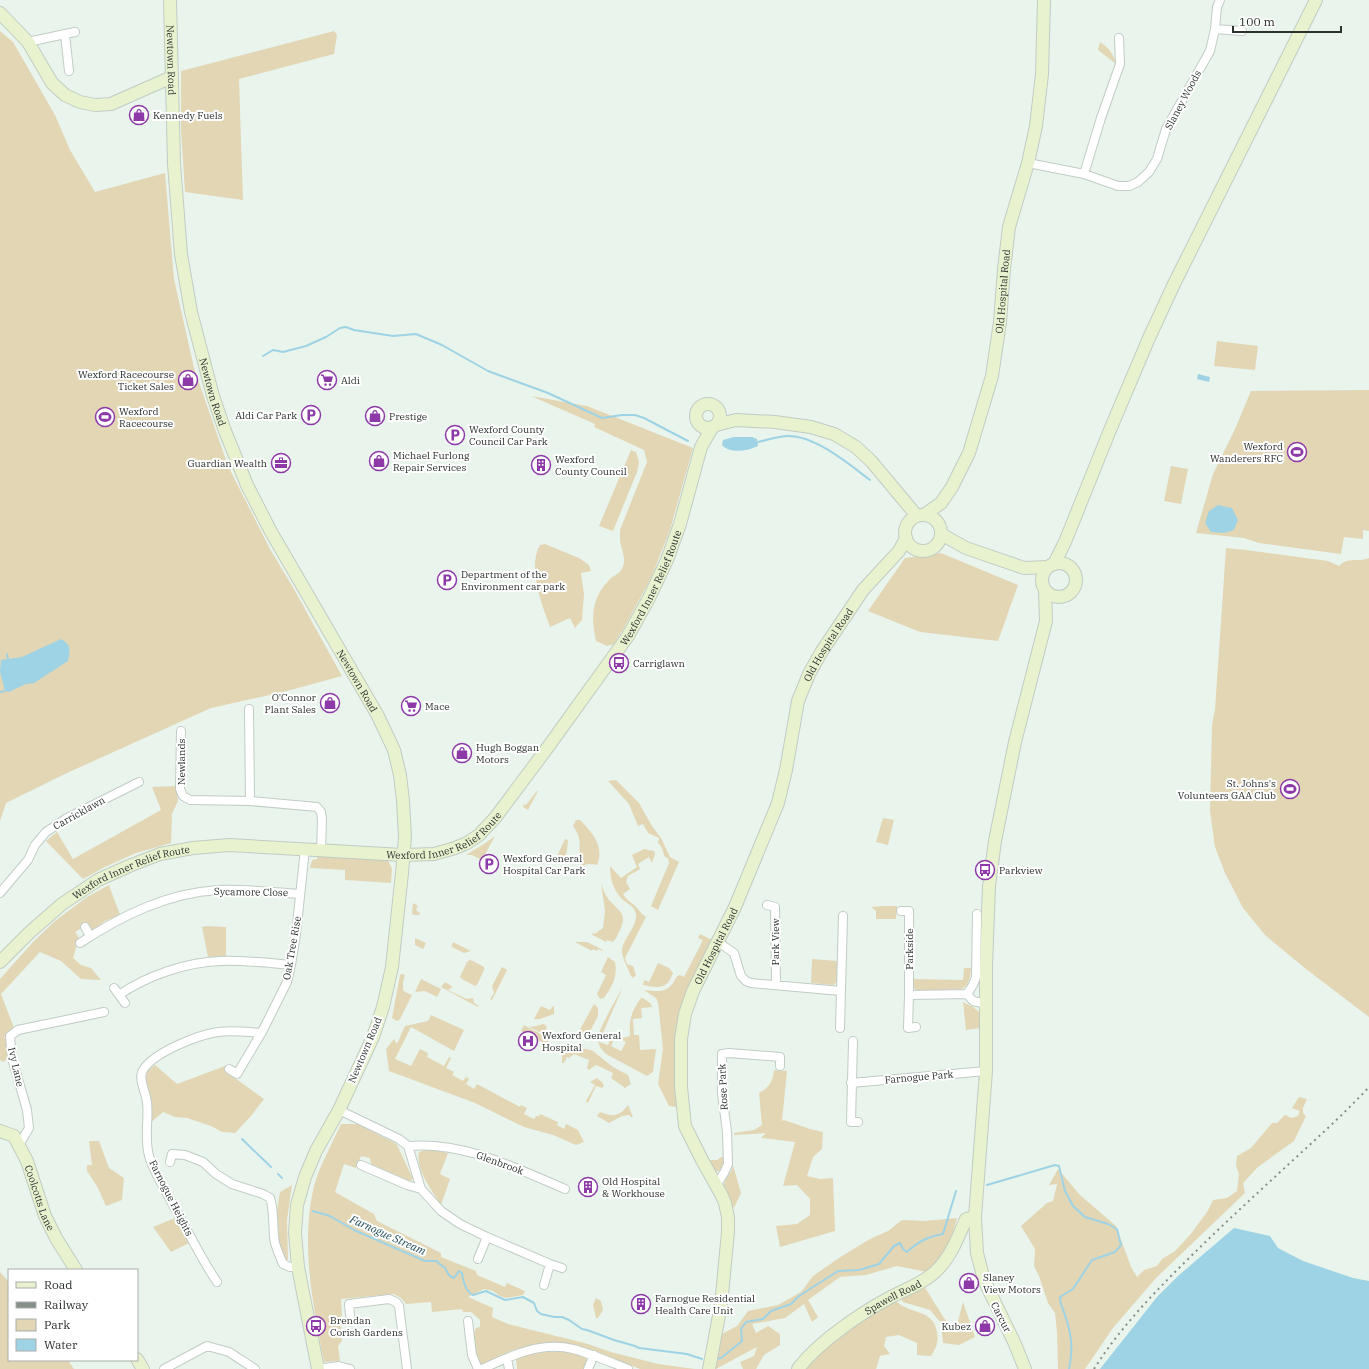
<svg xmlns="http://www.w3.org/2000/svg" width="1369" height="1369" viewBox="0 0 1369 1369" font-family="'IBM Plex Serif',serif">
<rect width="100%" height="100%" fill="#e9f5ec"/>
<path fill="#e2d6b5" d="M0 31 13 42 55 115 70 150 95 192 165 173 174 279 194 368 228 466 270 549 295 591 342 676 287 691 211 708 67 773 6 803 0 821Z
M334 31 337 35 334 54 239 79 243 200 185 192 181 130V71Z
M1100 42C1109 48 1113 53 1116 64L1098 50Z
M1217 341 1258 346 1255 370 1214 366Z
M1369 390V531L1363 530V539L1344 537 1341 554 1259 543 1244 538 1196 533 1213 474 1235 429 1251 391Z
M531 396 587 406 693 448 670 530 651 578 624 628 614 644 607 646 596 641C591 617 591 599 609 580 613 576 619 574 621 570 628 560 621 550 620 540 620 537 620 533 620 530L647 462 644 450 594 427 595 424Z
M631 450 636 452 639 462 637 472 613 531 599 526Z
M1171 466 1188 469 1181 504 1164 501Z
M545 544 579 558 589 565 591 571 581 573 584 594 582 620 575 628 570 618 550 627C542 605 527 567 540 545Z
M1226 548 1246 550 1328 561 1339 566C1349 556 1357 563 1369 558V1017L1306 969 1265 935 1243 908 1225 873 1215 847 1210 811 1212 725 1215 709Z
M941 553 1018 585 998 641 920 632 868 611 905 558Z
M616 780 639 803 652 826 661 838 670 857 679 862 658 910 651 906 669 863 668 858 665 857C662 851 663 847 658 843L659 838 648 833 643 824 638 826 629 804 608 781Z
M176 786 178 801 172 814 171 843 136 853 105 867 83 879 46 841 57 832 73 859 161 810 152 787Z
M537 791H538L528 810 523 807 524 804 526 805Z
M883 818 894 820 888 845 876 842Z
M576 820H580C592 832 605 847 597 865 592 864 586 863 582 867L580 866 583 859 579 857C580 845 581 836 573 826Z
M495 836 482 860 472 855H466L484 844Z
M565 839 568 840 567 850 564 860 559 861 558 860 559 859 557 856Z
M644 849 654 851 655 854 652 863 649 857 638 864 640 869 628 876 626 882 630 889 623 894C626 899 629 901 633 904 638 908 640 913 646 917L625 958 627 964 633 966 636 975 633 978 631 976C629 970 621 956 622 950 623 939 637 926 636 916 636 907 629 905 623 900 613 890 610 879 610 866L621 878 637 867 632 855Z
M317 855 388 860 392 869 391 883 345 880V870L310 868 312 860 317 859Z
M601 883C603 889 605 895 609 900 621 913 628 914 619 932 617 936 616 940 612 942L607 940 606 942 591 934 597 933V932L603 928 605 911Z
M109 885 120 915 105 921 93 930 87 925 75 932 79 938 73 958 81 965 91 968 101 980 81 979 61 961 40 952 1 994 14 1028 4 1037 7 1041 9 1058 3 1062 0 1060V979L33 942 55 921 87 897Z
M413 903 418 906 416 910 420 913 419 915H414L412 914Z
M883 906H897L896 919H876V911L871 907Z
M206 926 226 927V956L208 957 202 927Z
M700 934 712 940C702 961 689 982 682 1004 675 1027 674 1052 674 1075H676L677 1107 669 1106 658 1084 663 1049 658 1002 656 998 644 990C661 992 669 993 677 976L680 975 684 977 703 940 698 938Z
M415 938 426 943 423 949 415 945Z
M454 942 455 943 471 951 464 953 452 947V944Z
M575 942H587L603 950V951L598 949 597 951 593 949 592 951Z
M608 957 615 962C618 976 612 987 604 998L600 999 597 994 606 975 601 972Z
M812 959 837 961V982L833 985 811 983Z
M470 960 473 961 484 967V970L477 985 475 986 462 979 460 977 467 962Z
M658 963 669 968 673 973C667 990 659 988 643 985L644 980 649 982Z
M502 967 507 970 492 1000 490 999 494 993 492 986Z
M964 968H971C970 977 970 984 962 989L917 991 914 988V979L963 980Z
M401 974 405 975 403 982V990L405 992 412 995 400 1019 397 1021 392 1018 400 975Z
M421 979 441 989 437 997 425 991 415 992Z
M445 982 453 987 448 990 467 999 473 998 474 1003 479 1006 478 1007 441 987Z
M623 987 599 1042 608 1045 612 1035 615 1037 611 1046 621 1051 626 1042 622 1040 623 1038 630 1036C629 1021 631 1011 641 998H643L651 1004 652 1007 641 1008 642 1018 633 1019 634 1035H639L640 1050 656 1049 653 1072 647 1076 606 1054C602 1050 598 1045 598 1040 597 1030 618 997 623 987Z
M963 1002 973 1007 980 1013V1028L966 1030Z
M594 1004 598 1008V1016L588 1035 583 1036 577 1035Z
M541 1006 550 1010 553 1006 554 1007V1014L540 1019H534Z
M431 1015 464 1030 454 1051 411 1027 395 1059 411 1066 420 1049 428 1053 427 1057 444 1066 449 1057 451 1058 446 1068 454 1072 452 1075 463 1081 466 1077 469 1079 466 1084 474 1089 477 1084 520 1107 521 1105 527 1108 524 1114 534 1119 536 1116H539L540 1114 558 1122 557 1125 564 1129 566 1124 578 1130 584 1142 576 1145 553 1135 524 1127 475 1103 389 1071 386 1049 394 1039 397 1044 405 1026 428 1021Z
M544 1024 547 1027 544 1034 529 1027 536 1026Z
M524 1025 548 1038 547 1040 549 1041 547 1045 521 1031Z
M569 1046C577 1048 586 1048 593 1051L613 1067 628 1075 631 1084 625 1088 611 1078 613 1073 596 1065 589 1070 587 1068 589 1060 574 1054 569 1058 567 1057 564 1063H562V1055Z
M155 1065 177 1084 225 1066 232 1076 264 1099 251 1116 235 1133 222 1132 211 1126 187 1118 175 1117 163 1112 150 1123 145 1079 148 1071Z
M774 1070 787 1071 782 1121 784 1120 810 1129 823 1132 822 1149 813 1157 807 1176 820 1179 833 1178 835 1231 780 1247 776 1226 797 1224 810 1215V1199L797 1185 783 1186 795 1142 761 1138 766 1133 734 1135V1133L754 1130 762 1125 759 1093C769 1088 773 1081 774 1070Z
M597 1078 602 1082 604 1086 602 1088 596 1086 588 1103 586 1101 595 1085 590 1082Z
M1299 1097 1307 1099 1303 1108V1113L1306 1116 1294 1141 1258 1167 1243 1183 1245 1193 1156 1278 1113 1328 1085 1369H1058L1057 1332 1055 1313 1048 1303 1039 1276 1034 1266 1035 1249 1021 1226 1047 1203 1053 1201 1057 1184 1049 1185 1058 1169 1080 1195 1116 1226 1131 1267 1137 1277 1144 1270 1157 1266 1162 1259 1175 1251 1190 1235 1207 1212 1213 1200 1227 1198 1237 1191 1239 1174 1236 1166 1237 1156 1251 1148 1272 1123H1277L1285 1115 1292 1118 1298 1116 1300 1111 1292 1108Z
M628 1105 633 1117H631L629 1115 622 1116 609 1123 597 1116 600 1112C613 1117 619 1117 628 1105Z
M341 1124H357L395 1143 397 1145 413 1179 410 1181 371 1164 370 1158 361 1156 356 1168 344 1164 335 1192 374 1214 377 1221 441 1253V1257L476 1271 477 1275 505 1287 507 1283 525 1291 523 1295 506 1298 500 1296 493 1291 484 1289 468 1297 493 1308 492 1317 508 1324 588 1344 611 1352 658 1364 695 1369H640L593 1350 575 1346 549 1343 527 1346 510 1351 488 1363 485 1364H481C475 1357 471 1336 476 1328L480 1327V1320L471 1312H463L462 1309 432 1312 431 1302 406 1304 401 1298 394 1294 341 1299 342 1315 340 1318 342 1341 338 1346 340 1361 324 1362C313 1303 300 1246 314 1186 319 1167 333 1142 341 1124Z
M89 1141H99L109 1168 124 1178 122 1200 106 1206 98 1188 87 1171V1165H92Z
M425 1150H433L448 1153 440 1174 450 1179 441 1205C432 1191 415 1169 419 1152Z
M723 1156V1167L722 1170 715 1172 708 1160H717Z
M733 1165 741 1193 734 1208C731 1202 721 1189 725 1181 728 1175 732 1172 733 1165Z
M292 1185 287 1220 288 1260H286C273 1240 276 1214 280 1192Z
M175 1218 189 1243 171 1252 153 1227Z
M957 1218 950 1245 940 1260 927 1272 897 1266 866 1275 840 1277 808 1300 818 1317 812 1322 804 1304 785 1318 752 1324 756 1333 768 1326 780 1334V1345L764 1355 756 1369H743L740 1362 754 1356 757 1347 716 1369H713L718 1336 737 1326 748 1311 778 1305 801 1292 813 1276 842 1256 870 1239 888 1231 902 1220 924 1221Z
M0 1272 9 1282V1360H68L74 1369H0Z
M924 1286 944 1318 954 1328 958 1321 963 1302 975 1337 959 1345 943 1343 941 1323 930 1310 903 1302 900 1297Z
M596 1298 601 1301 603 1310 598 1318H596L593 1305Z
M895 1300C909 1315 933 1308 937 1332 939 1342 936 1348 931 1356L917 1355V1343L899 1335 886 1337 884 1346 890 1354 880 1356 876 1369H804L823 1348 872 1313Z
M546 1352C557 1352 577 1350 586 1357L587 1361 584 1369H517L516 1358 526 1355Z"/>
<path fill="#9ed3e5" d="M1198 374 1210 377 1209 382 1197 379Z
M734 437H752L757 439 758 446C748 451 730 454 722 445L723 440Z
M1218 505 1232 508 1238 520 1234 530 1224 533 1211 532 1205 523 1209 511Z
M61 639C72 645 70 650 68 661L34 683 26 684 9 692 5 691 0 672 1 660 22 657Z
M1234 1228 1270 1236 1278 1248 1303 1261 1353 1278 1369 1281V1369H1100L1157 1297 1178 1276Z"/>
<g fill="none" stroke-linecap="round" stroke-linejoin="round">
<path stroke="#9ed3e5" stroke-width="2" d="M263 356 273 350 283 352 306 346 326 337 340 328 346 327 354 330 393 336 416 334 442 345 488 371 548 393 602 418 622 415H635L644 418 688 441
M758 442C768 440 778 436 788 436 816 436 849 464 870 480
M7 654 8 659
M0 692 5 691
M242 1139 271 1167
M278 1174 282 1178
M987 1185 1055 1165 1059 1166 1065 1191 1073 1206 1085 1217 1108 1224 1117 1229 1121 1245 1115 1252 1092 1260 1073 1289 1060 1297C1060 1305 1064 1311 1066 1318 1072 1337 1073 1350 1069 1369
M313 1211 330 1216 354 1230 425 1261H437C439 1265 442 1265 445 1268 448 1273 448 1276 454 1278L459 1271 462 1273C463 1281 465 1291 473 1295L486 1291 505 1300 523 1297 534 1303 537 1311 541 1314 554 1317H562L569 1320 582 1329 587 1330 614 1340 635 1346 639 1348 687 1354 702 1359
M715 1359 721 1358 742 1341 741 1329 746 1322 763 1319 771 1311 791 1304 799 1296 838 1271 859 1270 879 1264 894 1246 900 1243 903 1249 907 1252C919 1241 927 1237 943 1234L956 1191"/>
<g stroke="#c0ccc4" stroke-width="10">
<path id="street" d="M1215 29 1242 31
M65 34 75 32
M28 42 65 34 69 71
M1028 163 1084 174 1118 186H1129L1138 182 1149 172 1157 159 1166 129 1210 51 1215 29 1217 7 1220 0
M1084 174 1101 118 1120 64 1119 38
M249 709 250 801
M181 731 180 789 183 796 190 800 250 801 317 807 321 812 322 819 321 851
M0 893 28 860 35 845 46 832 67 818 139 782
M767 905 775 907 776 985
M901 911H909V995L967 994 973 1001 987 1004
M85 927 90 936
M718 942 734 953 741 976 746 981 751 983 841 991
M80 943C121 916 167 893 218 890 245 889 273 892 300 894
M114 988 125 1003
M967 994 973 985 976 977 977 914
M119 995C146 976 187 962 220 961 244 960 268 963 291 965
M909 995 908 1028 916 1027
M840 1028 843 916
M853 1041 851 1122H858
M229 1069 237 1074 262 1032 287 982 291 965 296 934 305 849
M851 1083 986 1071
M339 1110 399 1139 408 1146C464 1141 515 1168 565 1189
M19 1145 29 1128 27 1110 12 1058 10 1036 18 1030 104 1012
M408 1146 421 1189 441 1211 460 1224 487 1237 550 1264 562 1268
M170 1162 172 1154 185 1155 203 1162 216 1174 232 1184 263 1194 270 1198C275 1212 272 1228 275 1243 277 1250 280 1257 283 1264L290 1267H298
M361 1165 407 1185 421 1189
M717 1184 724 1173 728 1164 727 1132 722 1093V1054L729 1053 780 1057V1066
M478 1259 487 1237
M217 1282C200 1257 187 1229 172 1203 164 1188 154 1172 149 1156 144 1137 149 1120 147 1102 146 1093 139 1081 142 1072 151 1053 198 1035 218 1032 232 1030 247 1032 261 1033
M544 1285 550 1264
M350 1315 349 1304 389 1299 396 1302 399 1306 407 1369
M468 1321 472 1355 478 1369
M507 1358 509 1369
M164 1369 207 1346 229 1352 255 1369
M318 1369 339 1366 350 1369
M482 1369C510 1356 541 1341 573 1349 592 1354 610 1362 628 1369
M588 1369 594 1355"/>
</g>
<g stroke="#c0ccc4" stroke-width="14">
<g id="secondary">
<path id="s1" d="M170 0 174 164 181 254 191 312 213 396 225 431 247 485 270 530 378 716 394 750 400 775 403 801 405 837 402 873 392 967 383 1007 373 1037 339 1110 316 1151 305 1177 297 1205 295 1233 298 1267 318 1369"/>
<path d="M0 13 28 42 52 83 65 95 80 102 95 105 111 104 172 77"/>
<circle cx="708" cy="416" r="12"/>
<path d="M716 425 736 420 775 422 811 427 834 434 856 447 871 461 917 516"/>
<path id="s2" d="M924 515 941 503 952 487 969 453 992 376 1000 322 1004 269 1009 227 1028 163 1036 126 1042 74 1044 0"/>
<circle cx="923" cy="533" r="18"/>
<path d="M941 534 966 548 1024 568 1048 567"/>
<circle cx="1059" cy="580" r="17"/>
<path d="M1054 564 1065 542 1110 430 1149 338 1174 284 1316 0"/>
<path id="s3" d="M0 962 30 932 62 904 98 880 129 866 160 854 193 848 229 845 403 855 434 854 455 848 467 843 479 835 495 818 548 747 628 636 649 598 667 560 680 524 701 447 712 428"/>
<path id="s4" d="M0 1131 14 1136 27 1161 45 1216 56 1238 76 1270"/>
<path d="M137 1359 143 1369"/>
<path id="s5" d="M709 1369 721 1305 728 1232V1217L725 1203 721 1194 702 1160 685 1126 681 1087V1039L685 1014 693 991 735 907 778 803 786 770 798 701 809 674 822 651 863 590 899 551 906 538"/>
<path id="s6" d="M798 1369C817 1343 862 1312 891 1297 906 1289 924 1283 936 1271 951 1257 958 1237 966 1219L975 1217"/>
<path d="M1025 1369 1015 1344 984 1280 977 1253 975 1217 986 1071V966L989 886 995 841 1015 742 1046 621 1045 591"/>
</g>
</g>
<use href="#street" stroke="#fff" stroke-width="8"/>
<use href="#secondary" stroke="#e8f2cf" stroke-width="12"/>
<path stroke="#868e88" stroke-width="2" stroke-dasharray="2 4" stroke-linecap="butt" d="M1094 1369C1118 1331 1148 1299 1180 1267 1216 1231 1253 1197 1290 1163 1317 1138 1344 1114 1369 1087"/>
</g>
<defs>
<g id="shop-ring" transform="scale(1)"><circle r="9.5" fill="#fefffe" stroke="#8d39a8" stroke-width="1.5"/><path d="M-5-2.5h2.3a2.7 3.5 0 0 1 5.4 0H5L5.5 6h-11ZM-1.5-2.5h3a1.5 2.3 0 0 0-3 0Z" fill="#8d39a8"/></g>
<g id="supermarket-ring" transform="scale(1)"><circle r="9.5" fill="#fefffe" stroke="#8d39a8" stroke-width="1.5"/><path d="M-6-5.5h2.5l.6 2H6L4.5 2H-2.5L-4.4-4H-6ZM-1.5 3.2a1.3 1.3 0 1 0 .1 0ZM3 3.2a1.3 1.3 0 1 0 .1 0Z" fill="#8d39a8"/></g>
<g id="parking-ring" transform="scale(1)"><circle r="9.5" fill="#fefffe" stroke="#8d39a8" stroke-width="1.5"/><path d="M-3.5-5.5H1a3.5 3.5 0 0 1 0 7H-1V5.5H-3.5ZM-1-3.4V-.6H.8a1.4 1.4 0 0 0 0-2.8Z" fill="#8d39a8"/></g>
<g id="stadium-ring" transform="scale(1)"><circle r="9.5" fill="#fefffe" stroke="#8d39a8" stroke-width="1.5"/><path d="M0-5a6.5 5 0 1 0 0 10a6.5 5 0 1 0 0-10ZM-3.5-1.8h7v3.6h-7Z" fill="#8d39a8"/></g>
<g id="office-ring" transform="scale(1)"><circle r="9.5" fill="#fefffe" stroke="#8d39a8" stroke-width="1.5"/><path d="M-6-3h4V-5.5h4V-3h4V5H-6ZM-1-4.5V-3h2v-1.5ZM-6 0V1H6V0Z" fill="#8d39a8"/></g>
<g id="building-ring" transform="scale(1)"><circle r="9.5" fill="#fefffe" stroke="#8d39a8" stroke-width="1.5"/><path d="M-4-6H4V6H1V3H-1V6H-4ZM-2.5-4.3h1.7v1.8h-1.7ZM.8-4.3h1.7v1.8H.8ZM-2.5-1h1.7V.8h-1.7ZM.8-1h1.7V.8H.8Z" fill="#8d39a8"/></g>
<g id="bus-ring" transform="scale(1)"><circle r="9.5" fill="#fefffe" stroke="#8d39a8" stroke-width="1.5"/><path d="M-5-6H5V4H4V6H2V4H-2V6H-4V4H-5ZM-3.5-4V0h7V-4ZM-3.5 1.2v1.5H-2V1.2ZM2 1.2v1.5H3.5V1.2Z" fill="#8d39a8"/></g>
<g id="hospital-ring" transform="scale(1)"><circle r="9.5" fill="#fefffe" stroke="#8d39a8" stroke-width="1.5"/><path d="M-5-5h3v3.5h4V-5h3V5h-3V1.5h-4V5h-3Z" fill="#8d39a8"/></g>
</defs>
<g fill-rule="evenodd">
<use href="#shop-ring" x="139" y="115"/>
<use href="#shop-ring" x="188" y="380"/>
<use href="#supermarket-ring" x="327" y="380"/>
<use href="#parking-ring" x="311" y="415"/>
<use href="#shop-ring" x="375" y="416"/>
<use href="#stadium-ring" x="105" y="417"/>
<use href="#parking-ring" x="455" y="435"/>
<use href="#stadium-ring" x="1297" y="452"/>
<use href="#shop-ring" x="379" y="461"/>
<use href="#office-ring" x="281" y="463"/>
<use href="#building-ring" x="541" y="465"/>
<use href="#parking-ring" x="447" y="580"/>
<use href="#bus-ring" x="619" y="663"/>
<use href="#shop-ring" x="330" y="703"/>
<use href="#supermarket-ring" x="411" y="706"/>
<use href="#shop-ring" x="462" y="753"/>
<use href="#stadium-ring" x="1290" y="789"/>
<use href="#parking-ring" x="489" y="864"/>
<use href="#bus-ring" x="985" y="870"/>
<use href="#hospital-ring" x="528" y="1041"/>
<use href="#building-ring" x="588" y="1187"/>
<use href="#shop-ring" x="969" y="1283"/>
<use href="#building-ring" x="641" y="1304"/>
<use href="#bus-ring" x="316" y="1326"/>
<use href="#shop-ring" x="985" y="1326"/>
</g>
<g text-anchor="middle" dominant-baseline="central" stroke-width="4" stroke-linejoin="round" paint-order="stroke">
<g font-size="10" fill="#2c312e" stroke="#fefffe">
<text stroke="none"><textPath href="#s1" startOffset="60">Newtown Road</textPath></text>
<text transform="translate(1183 100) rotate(-62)">Slaney Woods</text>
<text stroke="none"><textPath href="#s2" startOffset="244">Old Hospital Road</textPath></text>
<text stroke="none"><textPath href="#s1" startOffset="396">Newtown Road</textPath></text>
<text stroke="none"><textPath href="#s3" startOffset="822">Wexford Inner Relief Route</textPath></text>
<text stroke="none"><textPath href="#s5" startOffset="766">Old Hospital Road</textPath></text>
<text stroke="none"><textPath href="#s1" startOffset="720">Newtown Road</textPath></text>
<text transform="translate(181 762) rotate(-90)">Newlands</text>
<text transform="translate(79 813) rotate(-29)">Carricklawn</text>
<text stroke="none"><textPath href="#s3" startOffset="486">Wexford Inner Relief Route</textPath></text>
<text stroke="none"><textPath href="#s3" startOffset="162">Wexford Inner Relief Route</textPath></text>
<text transform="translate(251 892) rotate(1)">Sycamore Close</text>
<text transform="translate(775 942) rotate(-90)">Park View</text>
<text stroke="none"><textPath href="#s5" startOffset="442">Old Hospital Road</textPath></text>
<text transform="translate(292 948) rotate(-80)">Oak Tree Rise</text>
<text transform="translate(909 949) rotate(-90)">Parkside</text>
<text transform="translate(365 1050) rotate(-67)">Newtown Road</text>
<text transform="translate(16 1067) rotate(77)">Ivy Lane</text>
<text transform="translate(919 1077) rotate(-5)">Farnogue Park</text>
<text transform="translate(723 1087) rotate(-93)">Rose Park</text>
<text transform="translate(500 1163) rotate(20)">Glenbrook</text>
<text stroke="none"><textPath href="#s4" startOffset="82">Coolcotts Lane</textPath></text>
<text transform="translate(171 1198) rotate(63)">Farnogue Heights</text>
<text stroke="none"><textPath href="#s6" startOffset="120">Spawell Road</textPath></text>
<text transform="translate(1001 1317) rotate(63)">Carcur</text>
</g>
<g font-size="10" fill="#2c312e" stroke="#fefffe" text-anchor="start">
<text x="153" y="115">Kennedy Fuels</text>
<text x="174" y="374" text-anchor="end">Wexford Racecourse<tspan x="174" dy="12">Ticket Sales</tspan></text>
<text x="341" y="380">Aldi</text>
<text x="119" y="411">Wexford<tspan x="119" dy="12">Racecourse</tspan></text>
<text x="297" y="415" text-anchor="end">Aldi Car Park</text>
<text x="389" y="416">Prestige</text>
<text x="469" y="429">Wexford County<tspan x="469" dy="12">Council Car Park</tspan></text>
<text x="1283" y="446" text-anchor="end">Wexford<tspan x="1283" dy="12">Wanderers RFC</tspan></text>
<text x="393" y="455">Michael Furlong<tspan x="393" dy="12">Repair Services</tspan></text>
<text x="555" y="459">Wexford<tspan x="555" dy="12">County Council</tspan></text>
<text x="267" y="463" text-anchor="end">Guardian Wealth</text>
<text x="461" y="574">Department of the<tspan x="461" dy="12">Environment car park</tspan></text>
<text x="633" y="663">Carriglawn</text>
<text x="316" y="697" text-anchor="end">O'Connor<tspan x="316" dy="12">Plant Sales</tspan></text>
<text x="425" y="706">Mace</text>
<text x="476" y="747">Hugh Boggan<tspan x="476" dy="12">Motors</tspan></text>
<text x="1276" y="783" text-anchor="end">St. Johns's<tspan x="1276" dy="12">Volunteers GAA Club</tspan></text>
<text x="503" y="858">Wexford General<tspan x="503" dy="12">Hospital Car Park</tspan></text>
<text x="999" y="870">Parkview</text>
<text x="542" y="1035">Wexford General<tspan x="542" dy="12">Hospital</tspan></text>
<text x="602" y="1181">Old Hospital<tspan x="602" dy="12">&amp; Workhouse</tspan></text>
<text x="983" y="1277">Slaney<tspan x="983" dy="12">View Motors</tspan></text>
<text x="655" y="1298">Farnogue Residential<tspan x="655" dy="12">Health Care Unit</tspan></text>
<text x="330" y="1320">Brendan<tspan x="330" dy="12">Corish Gardens</tspan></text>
<text x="971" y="1326" text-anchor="end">Kubez</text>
</g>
<g font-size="11" font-style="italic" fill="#1c4a57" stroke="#fefffe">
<text transform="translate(388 1235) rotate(24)">Farnogue Stream</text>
</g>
</g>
<rect x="8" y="1269" width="130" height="92" fill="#fefffe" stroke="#aaadab"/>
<rect x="16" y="1282" width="20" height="6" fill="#e8f2cf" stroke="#aaadab"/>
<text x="44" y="1289" font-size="12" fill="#2c312e">Road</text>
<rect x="16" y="1302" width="20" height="6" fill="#868e88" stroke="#aaadab"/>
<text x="44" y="1309" font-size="12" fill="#2c312e">Railway</text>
<rect x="16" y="1319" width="20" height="12" fill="#e2d6b5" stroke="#aaadab"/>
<text x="44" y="1329" font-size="12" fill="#2c312e">Park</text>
<rect x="16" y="1339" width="20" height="12" fill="#9ed3e5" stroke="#aaadab"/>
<text x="44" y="1349" font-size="12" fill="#2c312e">Water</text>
<path d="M1233 26v6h108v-6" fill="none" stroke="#2c312e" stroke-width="2"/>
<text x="1239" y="26" font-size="12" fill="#2c312e" stroke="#fefffe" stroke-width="3" paint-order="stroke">100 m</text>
</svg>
